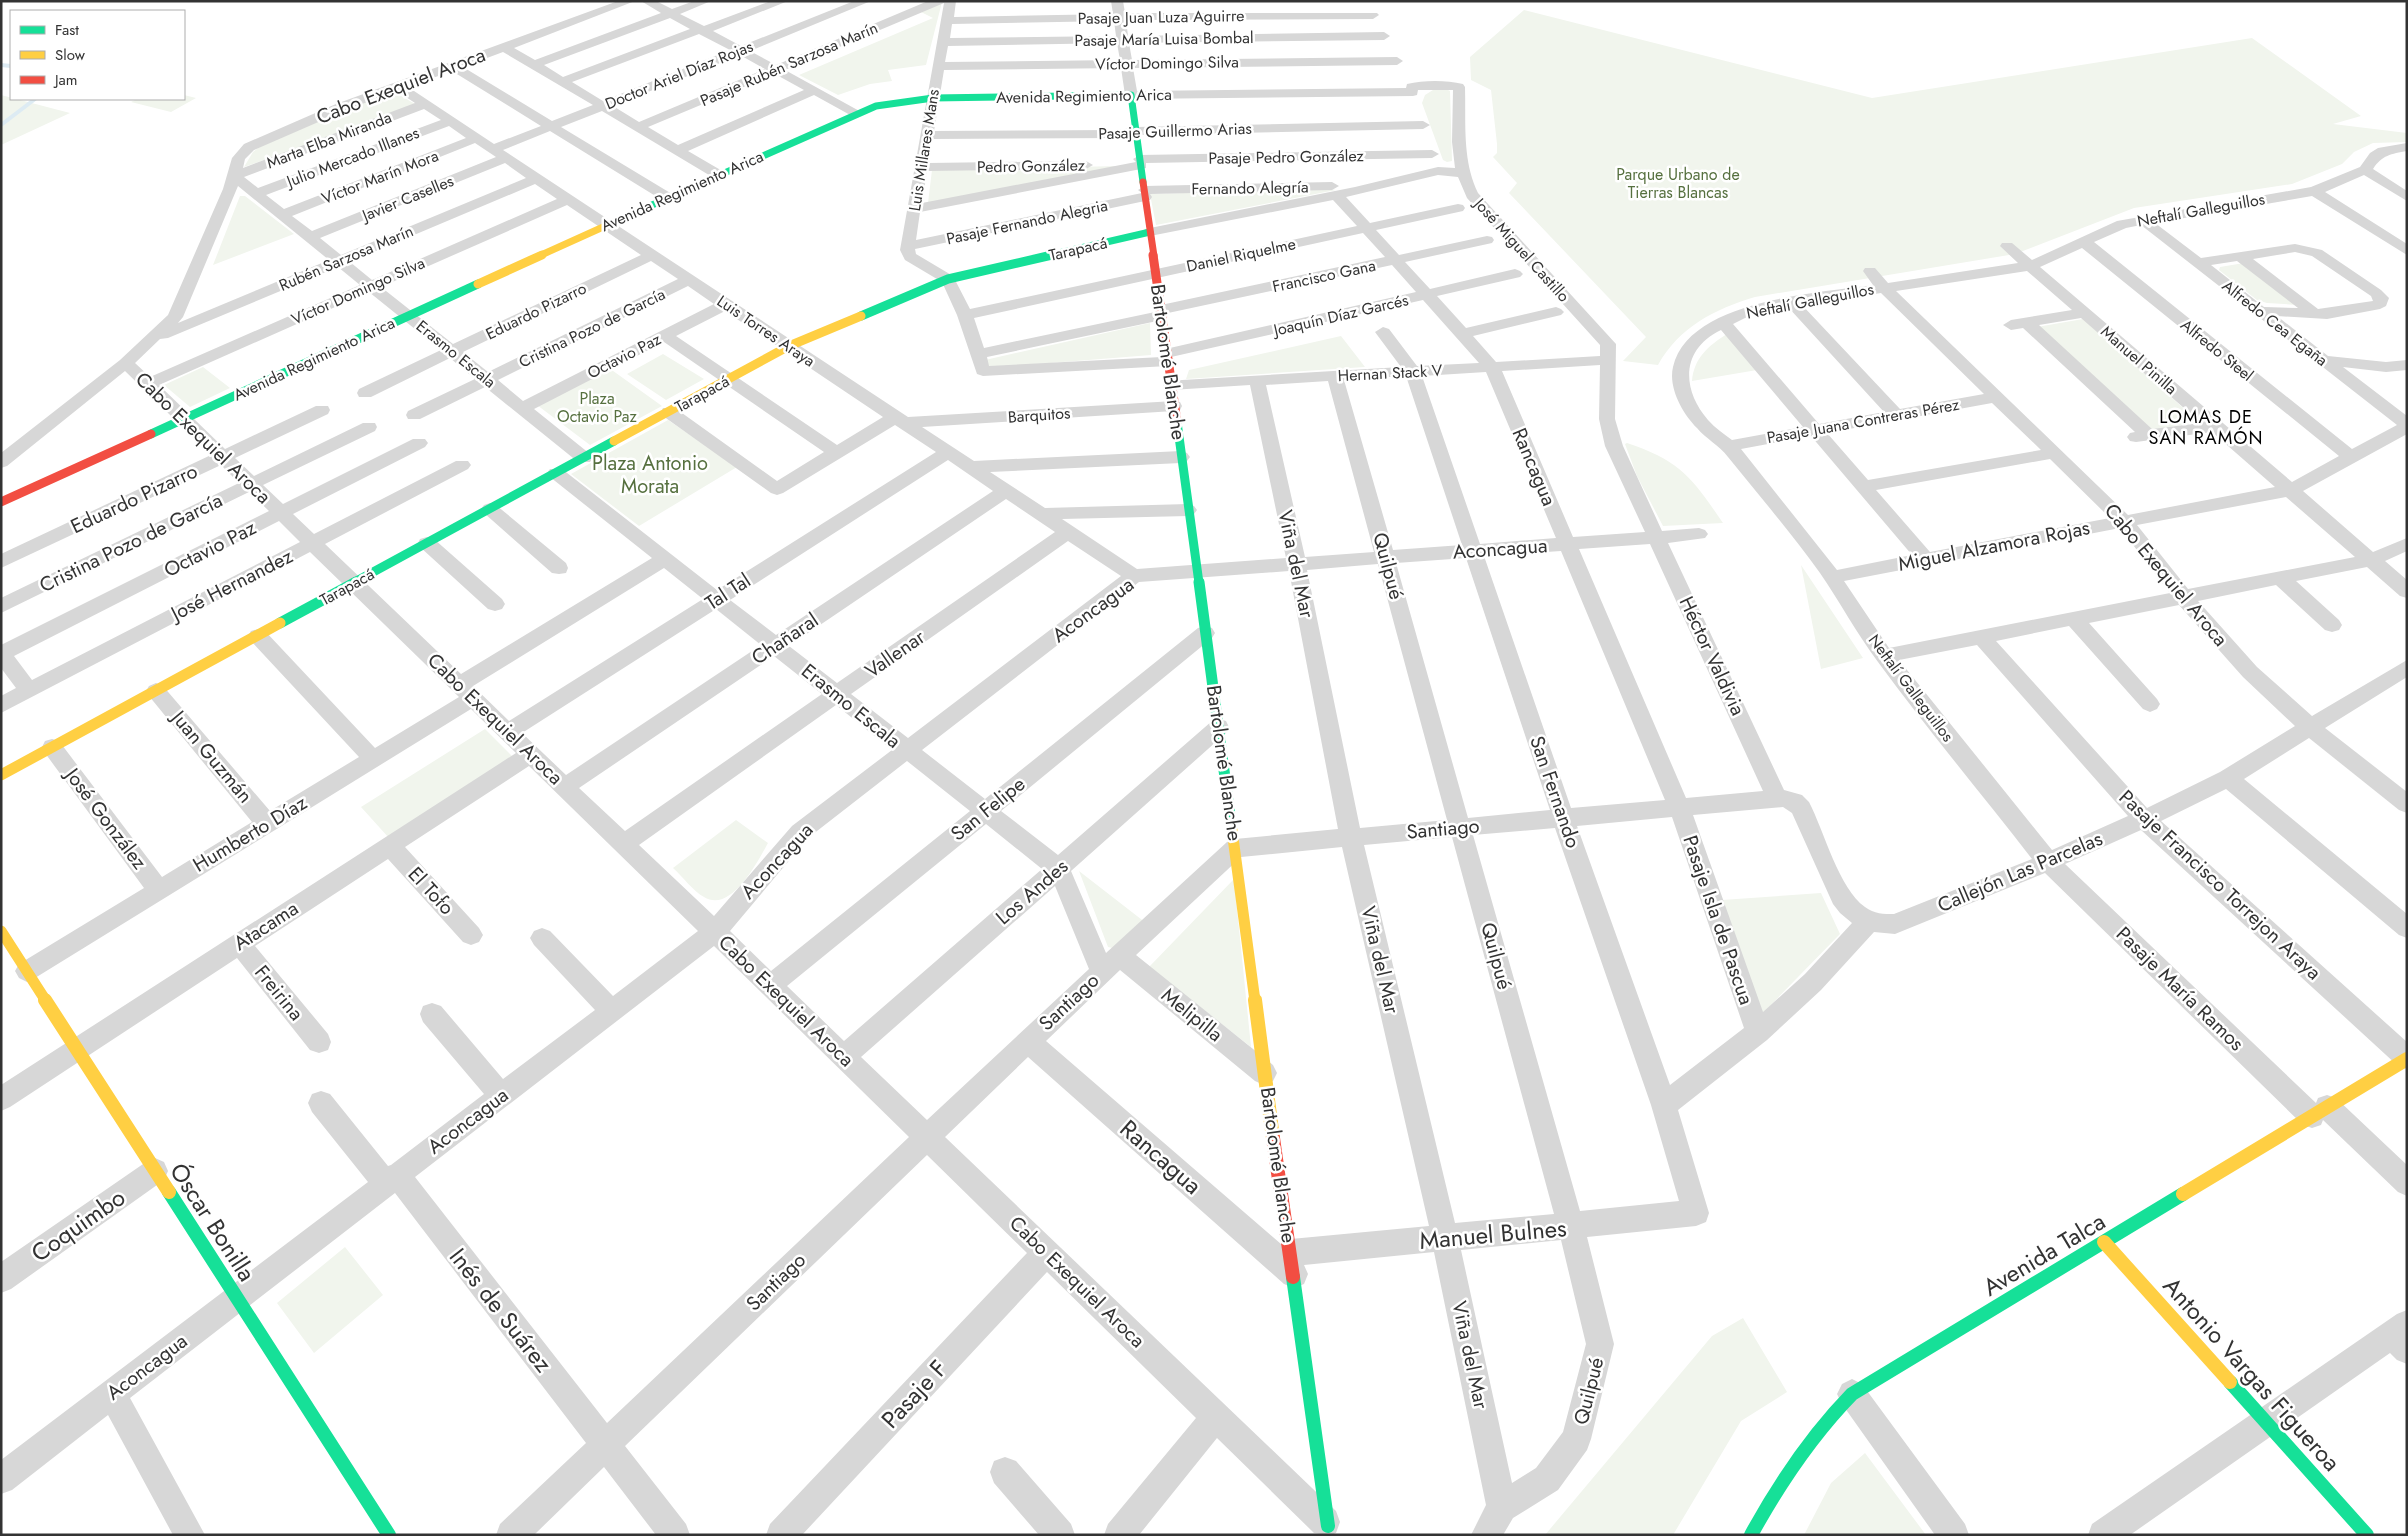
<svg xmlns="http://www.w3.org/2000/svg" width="2408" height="1536" viewBox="0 0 2408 1536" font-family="Jost,sans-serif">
<rect width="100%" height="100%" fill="#fff"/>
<path fill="#f1f5ed" d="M942 2 926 65 888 70 892 81 870 84 838 95 799 75 933 18 919 11Z
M1524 10 1872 98 2252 38 2361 116 2333 124 2407 133V142L2373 143 2354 152 2342 164 2292 184 2134 208 2015 254 1755 297C1715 309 1679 327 1658 365L1623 361 1646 337 1509 193 1517 183 1493 157 1497 153V144L1491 90 1471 80 1470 57Z
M1446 89 1450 91 1452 161 1447 162 1443 160 1422 103 1425 95 1433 90Z
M394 92 417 105 244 167 253 152 259 147 346 108Z
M1 95 70 113 1 145Z
M184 95 196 98 171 112 131 102 137 99H184Z
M1119 166 928 203 932 170Z
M1329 189 1336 190 1156 225 1150 194Z
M240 196H245L294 234 213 265Z
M2244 263 2298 305 2267 303 2257 300 2219 270 2220 267Z
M2083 319 2199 422 2150 430 2037 327Z
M1150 323 1151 355 987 368 985 360Z
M1727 334 1757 370 1692 381C1694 358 1708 346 1727 334Z
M1341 336 1365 367 1186 379 1189 370Z
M663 354 704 379 666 400 627 374Z
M203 367 230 388 190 407 164 385Z
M609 368 662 406 590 445 537 405Z
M668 420 737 467 639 526 571 474Z
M1627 443C1681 461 1692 478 1723 523L1663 526 1637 476 1625 444Z
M1801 565 1863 658 1821 669Z
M485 729 513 757 389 838 361 807Z
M736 820 768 843C758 861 731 914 704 897 693 891 683 877 673 868Z
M1079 871 1146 923 1117 949 1108 947Z
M1234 879 1251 1047 1149 967Z
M1821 893 1840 934 1762 1014 1722 900Z
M345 1247 383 1295 314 1353 277 1303Z
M1743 1318 1787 1392 1741 1421 1673 1535H1545L1712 1336Z
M1865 1453 1926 1535H1804L1831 1483Z"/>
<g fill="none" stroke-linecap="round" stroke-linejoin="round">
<path stroke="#ddebf3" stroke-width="4" d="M1 65 11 66
M1 125 35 99"/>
<path fill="#d7d7d7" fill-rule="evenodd" d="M618 1H635L514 48 535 60 661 13 641 1H656L672 9 694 1H711L680 14 704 26 771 1H788L713 31 741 46 854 1H871L750 51 776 65 928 1H956L954 17 1113 14 1111 1H1123L1125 13H1377L1379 15 1373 19 1126 20 1128 36 1384 32 1390 36 1384 40 1129 43 1132 60 1397 57 1403 61 1397 65 1133 68 1137 91 1406 88 1407 84C1424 80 1446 80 1463 84L1465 87C1466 123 1462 160 1478 193L1616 344 1615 419 1623 446 1662 531 1699 528 1705 530 1708 534 1705 538 1668 543 1784 790 1802 795 1809 802C1824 831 1839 889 1865 907 1874 914 1884 914 1894 914L2032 859C1981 793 1927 729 1878 662 1857 634 1840 602 1820 573 1791 533 1759 495 1728 457 1719 445 1706 439 1697 428 1683 414 1668 388 1673 367 1688 300 1818 293 1873 285L1863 271 1865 268H1875L1888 283 2018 263 2000 246 2002 243H2012L2032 260 2117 221 2311 187 2360 167 2370 153 2378 148 2407 143V151C2391 154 2382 155 2373 169L2407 191V201L2364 175 2325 192 2407 244V255L2312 196 2155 223 2201 258 2295 244 2322 250 2381 290 2389 298 2386 306 2380 309 2327 319 2277 316 2328 356 2386 362 2407 360V370L2386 372 2343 367 2407 416V434L2303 491 2373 552 2407 538V551L2385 561 2407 580V598L2400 596 2367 567 2296 581 2339 620 2342 625 2339 630 2332 632 2325 630 2276 585 2198 601 2257 667 2312 716 2407 660V677L2325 728 2407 792V813L2399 810 2309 738 2244 779 2407 914V938L2399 935 2226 789 2161 821 2407 1042V1069L2398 1066 2141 830 2065 864 2316 1103 2318 1098 2327 1095 2336 1098 2407 1165V1196L2398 1192 2323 1120 2321 1125 2312 1128 2303 1125 2045 873 1895 934 1874 932 1821 990 1767 1040 1678 1110 1709 1213 1706 1222 1696 1226 1587 1237 1614 1344 1591 1439 1587 1450 1558 1490 1513 1518 1503 1535H1471L1486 1505 1434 1252 1304 1265 1308 1274 1304 1284 1294 1288 1284 1284 1028 1057 945 1137 1336 1511 1340 1522 1336 1533 1331 1535 1314 1533 1217 1438 1139 1535H1104L1108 1524 1196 1418 1047 1272 802 1535H766L770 1524 1027 1253 927 1155 625 1446 686 1524 690 1535H656L604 1467 534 1535H496L500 1524 586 1443 395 1193 130 1398 205 1535H173L108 1415 12 1490 1 1494V1460L368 1182 312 1112 308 1103 312 1094 321 1091 330 1094 388 1166 391 1165 484 1094 423 1022 420 1014 423 1006 432 1003 441 1006 503 1079 595 1010 534 945 530 938 534 931 542 928 550 931 613 996 698 931 529 766 405 847 479 928 483 935 479 942 471 945 463 942 388 859 255 946 328 1034 331 1042 328 1050 319 1053 310 1050 237 958 10 1107 1 1111V1085L516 753 471 709 35 978 27 982 19 978 15 971 19 964 144 888 45 753 42 747 45 741 52 739 59 741 162 877 252 822 149 696 146 691 149 686 156 683 163 686 270 811 359 757 251 641 248 636 251 631 258 629 265 631 375 748 459 697 310 552 1 713V696L16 688 1 668V645L269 511 249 492 1 613V598L239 483 221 465 1 568V554L211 455 125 371 7 466 1 468V453L120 360 168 315 223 189 232 158 244 144 336 104ZM944 3 900 250 905 260 942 282 957 315 977 374 983 376 1168 366 1174 364 1176 361 1171 357 1423 300 1479 363 1417 366 1389 329 1383 327 1375 332 1401 367 1165 381 1163 385 1165 389 1171 390 1250 385 1286 558 1137 569 1062 519 1188 516 1194 514 1197 510 1194 506 1188 504 1045 508 990 472 1181 463 1187 461 1190 457 1187 453 1181 451 974 461 922 427 1174 411 1180 410 1182 406 1180 402 1174 401 908 417 503 150 550 131 662 200H672L674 197 672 194 561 127 602 111 714 178H724L726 175 724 172 688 151 814 95 852 116 857 117 863 113 785 70ZM670 18 690 29 563 77 544 65ZM1114 21 1116 36 950 38 952 24ZM699 34 730 50 603 101 572 82ZM1117 43 1120 60 945 62 948 46ZM503 52 593 105 552 121 463 67ZM740 55 765 69 639 122 613 106ZM1121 68 1125 95 1131 99 1413 96 1417 95 1418 90H1453L1452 142 1455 168 1438 167 1355 187 1145 229 1143 232 1145 235 1150 236 1333 200 1357 226 970 309 953 276 916 254 915 249 1145 201 1150 200 1152 197 1150 194 1332 190 1339 186 1332 182 1145 186 1138 190 1142 193 916 240 920 212 1141 169 1146 168V163L1432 158 1439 154 1432 150 1140 155 1133 159 1136 162 922 203 927 171 1086 169 1093 165 1086 161 928 163 932 139 1119 138 1136 135 1423 129 1430 125 1423 121 1136 127 1119 130 934 131 944 70ZM452 71 541 126 494 144 408 87ZM775 74 804 90 678 145 648 127ZM397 91 415 103 243 168 245 159 254 150 346 110ZM424 109 441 120 258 188 244 177ZM449 126 466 138 284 209 266 195ZM475 143 496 157 312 231 292 216ZM505 163 526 178 341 255 320 238ZM1438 175 1458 177 1467 198 1600 345V356L1496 362 1473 336 1561 315 1564 312 1561 309 1556 307 1466 328 1437 296 1520 277 1523 274 1520 271 1515 269 1430 289 1405 262 1492 243 1494 240 1492 237 1487 236 1399 255 1376 230 1463 211 1465 208 1463 205 1458 204 1370 223 1346 197ZM535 184 557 199 372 280 350 262ZM238 186 329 260 178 323 183 317ZM567 205 641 255 453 344 381 287ZM2141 225 2397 425 2352 449 2094 242 2126 228ZM1363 233 1385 257 1161 305 1156 307 1155 312 984 348 974 318ZM2082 248 2339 456 2292 482 2040 267ZM2295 252 2312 256 2371 296 2373 301 2318 309 2253 259ZM651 261 678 279 488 372 463 352ZM2237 261 2298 308 2264 307 2211 265ZM1392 265 1416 292 1161 350 1159 353 1162 357 989 366 987 357 1162 320 1167 318 1168 313ZM338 267 360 285 150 377 135 363 160 339 168 338ZM2027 271 2072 310 2011 320 2003 325 2011 330 2023 328 2135 432 2130 433 2127 437 2130 441 2136 442 2212 432 2275 487 2128 515 1896 291ZM688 286 714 304 523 401 498 380ZM369 292 441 350 359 389 357 393 359 397H371L450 358 475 379 408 411 406 415 408 419H420L485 387 578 462H590L593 458 590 454 534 409 664 342 824 452 777 481 675 408H663L661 412 663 416 771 493 777 495 783 493 895 425 936 452 717 590 562 469H550L547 473 550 477 652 558 461 674 325 544 468 469 471 465 468 461H456L314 534 293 514 425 447 428 443 425 439H413L283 504 263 485 375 431 377 427 375 423H363L254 476 235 458 328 414 330 410 328 406H316L225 449 159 385ZM1881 293 1984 394 1900 409 1802 305ZM1788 307 1884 412 1819 424 1733 324 1747 317ZM725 311 883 417 837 445 676 336ZM2081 318 2201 423 2152 429 2039 325ZM1721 330 1803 427 1732 440C1724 434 1715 428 1708 420 1681 389 1681 349 1721 330ZM1600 365 1599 419 1605 446 1645 532 1573 537 1502 371ZM1486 372 1556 538 1480 544 1422 376ZM1406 376 1462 545 1393 550 1344 380ZM1328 381 1374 552 1305 557 1266 385ZM1992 403 2041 450 1868 480 1827 433ZM1811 436 1912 555 1837 570 1741 449ZM2050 459 2110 518 1930 552 1876 490ZM948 460 993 491 776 635 730 600ZM2286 497 2355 557 2188 589 2137 525ZM1006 499 1055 532 837 683 789 646ZM279 521 300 542 32 680 14 656ZM2120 528 2170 593 1889 648 1844 581ZM1068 541 1121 576 908 738 851 694ZM1650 544 1763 791 1686 798 1579 549ZM1561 551 1665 800 1571 808 1484 556ZM1466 558 1550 810 1468 818 1396 563ZM1378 564 1447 820 1360 828 1307 570ZM664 568 703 599 509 721 473 686ZM1289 571 1338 829 1235 839 1227 842 1106 953 1071 871 1226 733 1229 727 1226 721 1219 719 1212 721 1058 855 1001 811 1212 638 1215 633 1212 628 1205 626 1198 628 985 799 922 750 1139 582ZM2179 605 2243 677 2295 726 2220 772 2147 808 1996 641 2069 626 2143 709 2150 712 2157 709 2160 704 2157 699 2089 623ZM716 609 761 645 566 775 522 733ZM1977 645 2128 816 2052 850 1899 660ZM774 656 822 694 625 831 579 788ZM836 705 892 750 792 826 714 916 639 845ZM907 761 970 811 771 971 730 931 808 838ZM1783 807 1792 813 1833 904 1840 913 1852 923 1805 974 1763 1012 1693 815ZM1672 817 1744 1028 1670 1085 1577 826ZM986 824 1042 869 844 1041 787 986ZM1555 828 1651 1105 1679 1201 1580 1211 1473 835ZM1452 837 1554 1214 1455 1223 1364 845ZM1342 847 1429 1226 1291 1239 1281 1244 1046 1041 1120 970 1255 1081 1264 1085 1273 1081 1277 1073 1273 1065 1136 955 1241 857ZM1055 886 1089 969 927 1120 861 1057ZM714 946 909 1137 607 1423 415 1177ZM1561 1240 1586 1344 1563 1432 1536 1468 1512 1483 1461 1250Z
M490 503 496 505 566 563 568 568 566 573 559 574 552 573 484 513 481 509 484 505Z
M427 537 434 539 502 599 505 604 502 609 495 611 488 609 420 547 418 543 420 539Z
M155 1158 164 1162 168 1171 164 1180 11 1289 1 1293V1262L146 1162Z
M2407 1310V1364L2397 1360 2390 1353 2130 1535H2088L2092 1524 2397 1314Z
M1852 1379 1862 1384 1965 1524 1969 1535H1935L1842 1404 1837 1394 1842 1384Z
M1005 1457 1016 1461 1071 1524 1075 1535H1039L994 1483 990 1472 994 1461Z"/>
<path stroke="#16e098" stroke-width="7" d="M643 209 876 106 933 98 1131 95 1143 182
M1046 256 1150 232"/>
<path stroke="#16e098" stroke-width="9" d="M861 316 948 279 1052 255
M1177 422 1199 583
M151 434 478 284
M353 583 614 441"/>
<path stroke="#16e098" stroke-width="11" d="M1199 582 1231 823
M280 623 356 582"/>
<path stroke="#16e098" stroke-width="14" d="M169 1192 389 1535
M1293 1277 1328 1526
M2230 1382 2367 1535
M1751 1535C1779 1484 1811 1436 1852 1394L2183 1194"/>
<path stroke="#ffcf43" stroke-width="7" d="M539 256 643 209"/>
<path stroke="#ffcf43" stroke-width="9" d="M478 284 542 255
M614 441 789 346 861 316"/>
<path stroke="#ffcf43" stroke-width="11" d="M1 775 280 623
M1231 823 1255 1001
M1 931 46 1001"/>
<path stroke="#ffcf43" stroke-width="14" d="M45 1000 169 1192
M1255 1000 1273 1138
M2183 1194 2407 1059
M2104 1242 2230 1382"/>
<path stroke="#f24e42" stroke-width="7" d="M1143 182 1154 256"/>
<path stroke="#f24e42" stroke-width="9" d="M1153 255 1177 422
M1 502 151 434"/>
<path stroke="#f24e42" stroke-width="14" d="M1273 1138 1293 1277"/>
</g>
<g text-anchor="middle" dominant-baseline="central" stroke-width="5" stroke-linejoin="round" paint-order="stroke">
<g font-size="16" fill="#333" stroke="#fff">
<text transform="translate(1161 17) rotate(-1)">Pasaje Juan Luza Aguirre</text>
<text transform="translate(1164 39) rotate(-1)">Pasaje María Luisa Bombal</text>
<text transform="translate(1167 63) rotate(-1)">Víctor Domingo Silva</text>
<text transform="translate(789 64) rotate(-23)">Pasaje Rubén Sarzosa Marín</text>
<text transform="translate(679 75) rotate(-22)">Doctor Ariel Díaz Rojas</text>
<text transform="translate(1084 96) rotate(-1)">Avenida Regimiento Arica</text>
<text transform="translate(1175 131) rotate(-2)">Pasaje Guillermo Arias</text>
<text transform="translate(329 140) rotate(-21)">Marta Elba Miranda</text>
<text transform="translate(924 150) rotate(-81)">Luis Millares Mans</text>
<text transform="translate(353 157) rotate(-21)">Julio Mercado Illanes</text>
<text transform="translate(1286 157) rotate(-1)">Pasaje Pedro González</text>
<text transform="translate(1031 166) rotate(-1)">Pedro González</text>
<text transform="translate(380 177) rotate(-21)">Víctor Marín Mora</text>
<text transform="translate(1250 188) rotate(-1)">Fernando Alegría</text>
<text transform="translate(682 191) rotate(-24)">Avenida Regimiento Arica</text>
<text transform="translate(408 198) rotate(-22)">Javier Caselles</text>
<text transform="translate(2201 210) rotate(-10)">Neftalí Galleguillos</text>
<text transform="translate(1027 222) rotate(-12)">Pasaje Fernando Alegria</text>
<text transform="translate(1078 249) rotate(-13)">Tarapacá</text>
<text transform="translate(1522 250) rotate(48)">José Miguel Castillo</text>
<text transform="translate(1241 255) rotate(-12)">Daniel Riquelme</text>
<text transform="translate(346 258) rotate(-23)">Rubén Sarzosa Marín</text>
<text transform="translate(1324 276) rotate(-12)">Francisco Gana</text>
<text transform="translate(358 291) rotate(-24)">Víctor Domingo Silva</text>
<text transform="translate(1810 301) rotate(-11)">Neftalí Galleguillos</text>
<text transform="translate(536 311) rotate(-26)">Eduardo Pizarro</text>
<text transform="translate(1341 315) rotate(-13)">Joaquín Díaz Garcés</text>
<text transform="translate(2275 323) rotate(38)">Alfredo Cea Egaña</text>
<text transform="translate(592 328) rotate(-26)">Cristina Pozo de García</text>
<text transform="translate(766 331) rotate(34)">Luis Torres Araya</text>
<text transform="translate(2217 350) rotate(39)">Alfredo Steel</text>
<text transform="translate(456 354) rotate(39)">Erasmo Escala</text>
<text transform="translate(624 356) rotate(-27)">Octavio Paz</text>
<text transform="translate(314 359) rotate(-25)">Avenida Regimiento Arica</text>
<text transform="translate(2139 360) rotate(41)">Manuel Pinilla</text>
<text transform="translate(1390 373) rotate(-3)">Hernan Stack V</text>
<text transform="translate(702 394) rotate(-29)">Tarapacá</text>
<text transform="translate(1039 415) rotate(-4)">Barquitos</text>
<text transform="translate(1863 421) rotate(-10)">Pasaje Juana Contreras Pérez</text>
<text transform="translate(347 587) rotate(-29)">Tarapacá</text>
<text transform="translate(1911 688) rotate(53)">Neftalí Galleguillos</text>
</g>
<g font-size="16" fill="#56703f" stroke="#fff">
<text x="1678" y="174">Parque Urbano de<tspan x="1678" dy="18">Tierras Blancas</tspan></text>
<text x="597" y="398">Plaza<tspan x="597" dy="18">Octavio Paz</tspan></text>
</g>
<g font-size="18" letter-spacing="1" fill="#000" stroke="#fff">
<text x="2206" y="417">LOMAS DE<tspan x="2206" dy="21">SAN RAMÓN</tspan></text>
</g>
<g font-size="20" fill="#333" stroke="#fff">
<text transform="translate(401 86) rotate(-21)">Cabo Exequiel Aroca</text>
<text transform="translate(1168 362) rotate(82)">Bartolomé Blanche</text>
<text transform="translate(203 438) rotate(44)">Cabo Exequiel Aroca</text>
<text transform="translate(1534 467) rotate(67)">Rancagua</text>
<text transform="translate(134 499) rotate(-25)">Eduardo Pizarro</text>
<text transform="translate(131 543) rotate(-26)">Cristina Pozo de García</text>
<text transform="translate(1994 546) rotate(-11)">Miguel Alzamora Rojas</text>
<text transform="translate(210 549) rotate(-27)">Octavio Paz</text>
<text transform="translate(1500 549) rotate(-4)">Aconcagua</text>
<text transform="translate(1296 564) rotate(78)">Viña del Mar</text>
<text transform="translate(1388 566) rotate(75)">Quilpué</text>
<text transform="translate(2166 575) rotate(50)">Cabo Exequiel Aroca</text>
<text transform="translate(232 585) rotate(-27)">José Hernandez</text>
<text transform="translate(728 592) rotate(-33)">Tal Tal</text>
<text transform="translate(1093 610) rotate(-36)">Aconcagua</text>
<text transform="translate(785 639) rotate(-34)">Chañaral</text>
<text transform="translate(895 654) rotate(-35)">Vallenar</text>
<text transform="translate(1712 656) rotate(65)">Héctor Valdivia</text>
<text transform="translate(851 706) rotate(39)">Erasmo Escala</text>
<text transform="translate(495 719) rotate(44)">Cabo Exequiel Aroca</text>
<text transform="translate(212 757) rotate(50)">Juan Guzmán</text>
<text transform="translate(1224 763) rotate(82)">Bartolomé Blanche</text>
<text transform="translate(1555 792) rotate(71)">San Fernando</text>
<text transform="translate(988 809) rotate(-39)">San Felipe</text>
<text transform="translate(106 819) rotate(53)">José González</text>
<text transform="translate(1443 829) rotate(-5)">Santiago</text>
<text transform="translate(250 834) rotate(-31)">Humberto Díaz</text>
<text transform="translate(777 861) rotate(-47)">Aconcagua</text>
<text transform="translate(2020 872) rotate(-23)">Callejón Las Parcelas</text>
<text transform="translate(2220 885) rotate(43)">Pasaje Francisco Torrejon Araya</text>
<text transform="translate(431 891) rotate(47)">El Tofo</text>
<text transform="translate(1032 892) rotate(-41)">Los Andes</text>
<text transform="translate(1718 920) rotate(71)">Pasaje Isla de Pascua</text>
<text transform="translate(266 926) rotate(-33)">Atacama</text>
<text transform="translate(1496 956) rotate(75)">Quilpué</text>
<text transform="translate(1380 960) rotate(77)">Viña del Mar</text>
<text transform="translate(2180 989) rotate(44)">Pasaje María Ramos</text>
<text transform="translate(279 993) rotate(51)">Freirina</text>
<text transform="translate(786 1001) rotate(44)">Cabo Exequiel Aroca</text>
<text transform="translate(1069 1002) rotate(-43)">Santiago</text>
<text transform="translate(1192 1015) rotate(39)">Melipilla</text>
<text transform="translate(468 1121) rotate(-37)">Aconcagua</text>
<text transform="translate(1278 1165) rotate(82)">Bartolomé Blanche</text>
<text transform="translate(776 1282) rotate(-44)">Santiago</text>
<text transform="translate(1077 1282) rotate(44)">Cabo Exequiel Aroca</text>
<text transform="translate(1470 1355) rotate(78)">Viña del Mar</text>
<text transform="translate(147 1367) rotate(-37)">Aconcagua</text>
<text transform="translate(1589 1391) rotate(-76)">Quilpué</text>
</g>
<g font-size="20" fill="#56703f" stroke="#fff">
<text x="650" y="463">Plaza Antonio<tspan x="650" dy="23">Morata</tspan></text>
</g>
<g font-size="24" fill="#333" stroke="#fff">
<text transform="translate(1161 1157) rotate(41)">Rancagua</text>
<text transform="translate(213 1222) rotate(57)">Óscar Bonilla</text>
<text transform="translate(78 1225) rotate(-35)">Coquimbo</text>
<text transform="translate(1493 1234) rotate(-5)">Manuel Bulnes</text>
<text transform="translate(2044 1254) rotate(-31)">Avenida Talca</text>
<text transform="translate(501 1310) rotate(52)">Inés de Suárez</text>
<text transform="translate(2252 1374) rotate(48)">Antonio Vargas Figueroa</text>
<text transform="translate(914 1394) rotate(-47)">Pasaje F</text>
</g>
</g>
<rect width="2408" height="1536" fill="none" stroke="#333333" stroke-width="5"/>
<rect x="10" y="10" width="175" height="90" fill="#ffffff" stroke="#adadad"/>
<rect x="20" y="26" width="25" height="8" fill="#16e098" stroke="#adadad"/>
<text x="55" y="35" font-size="15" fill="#333333">Fast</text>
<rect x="20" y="51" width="25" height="8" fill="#ffcf43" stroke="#adadad"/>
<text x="55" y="60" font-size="15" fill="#333333">Slow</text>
<rect x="20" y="76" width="25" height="8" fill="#f24e42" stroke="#adadad"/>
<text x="55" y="85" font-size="15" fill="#333333">Jam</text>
</svg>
